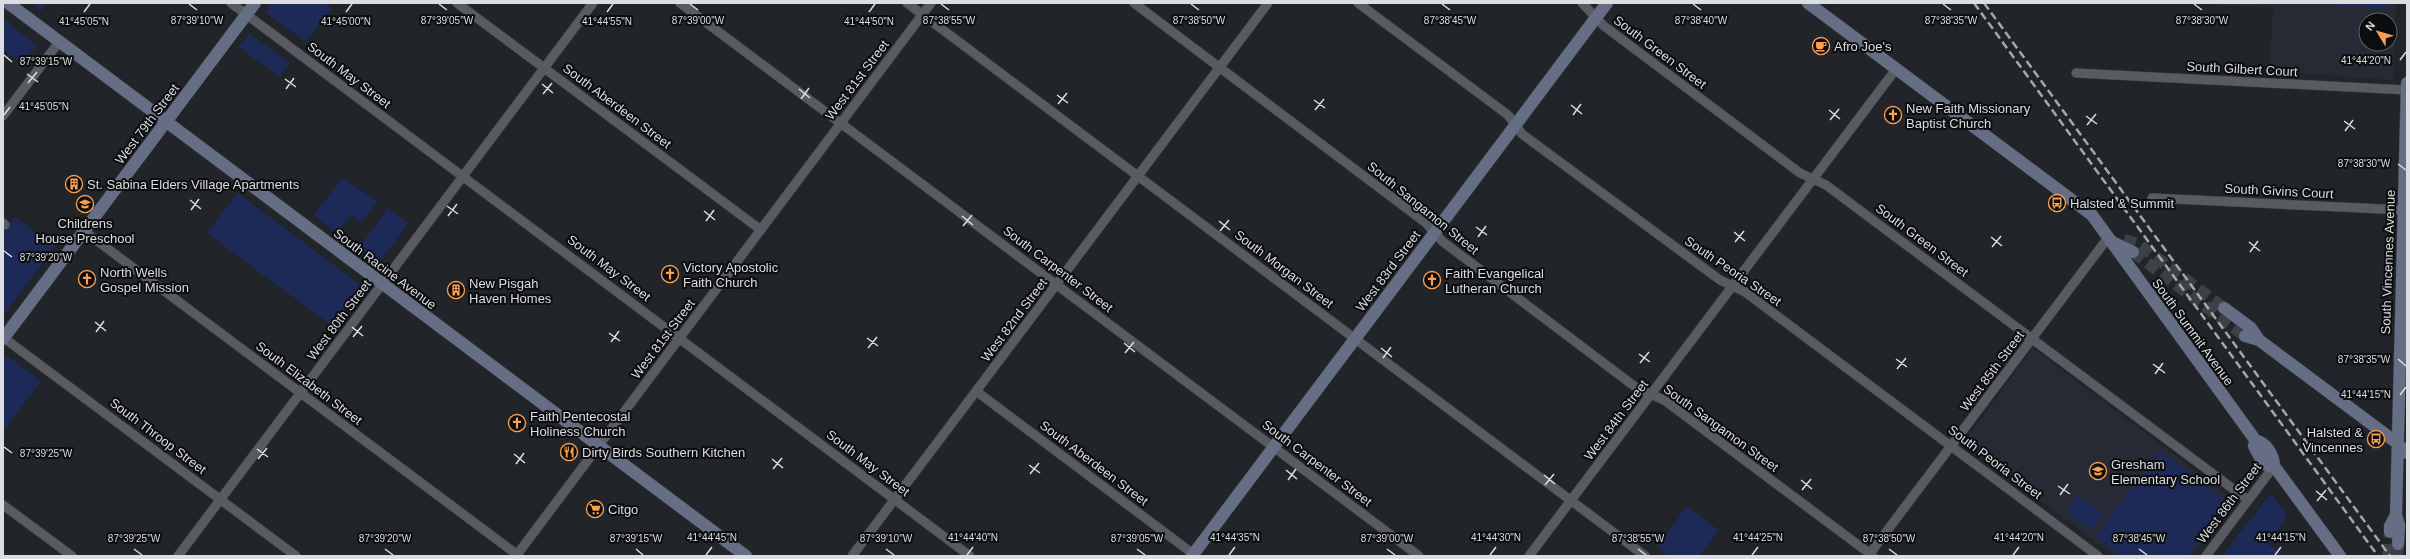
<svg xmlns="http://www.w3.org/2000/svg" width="2410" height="559" viewBox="0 0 2410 559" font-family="Arial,sans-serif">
<rect width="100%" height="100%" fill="#212429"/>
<path fill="#262a35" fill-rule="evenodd" d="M2173 3H2396L2393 80 2269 71 2273 8ZM2366 20H2390V44H2366Z
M2033 348 2234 500 2192 556H2114L1963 443Z"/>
<path fill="#1d2a58" d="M36 3H47L41 11 34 6Z
M272 3H326L332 8 306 42 265 12Z
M2336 3H2387V8L2336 5Z
M3 19 37 45 23 64 3 50Z
M249 34 290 63 280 77 239 47Z
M342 178 377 201 361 223 351 215 337 233 314 215Z
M238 193 363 287 332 326 207 233Z
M388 208 408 223 378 264 358 249Z
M15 217 55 246 3 316V233Z
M7 356 41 381 3 431V361Z
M2160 451 2229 503 2188 556H2121L2096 537Z
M2271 493 2287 517 2268 544 2283 555 2222 556Z
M2078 496 2104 514 2092 530 2067 512Z
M1687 506 1719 530 1699 556H1669L1657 547Z"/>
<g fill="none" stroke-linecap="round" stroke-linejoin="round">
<path stroke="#3d4044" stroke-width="12" stroke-dasharray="12 6" stroke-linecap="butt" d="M2124 240 2138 244 2224 308
M2133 252 2245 336
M2388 556 2390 532
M2397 556 2398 544"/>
<g stroke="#3d3f43" stroke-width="10">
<path id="street" d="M231 3 970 556
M457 3 761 230
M680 3 1419 556
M907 3 1645 556
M1134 3 1426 223 1442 241 1638 389 1664 400 1873 556
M1358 3 1508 115 1522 134 1720 280 1745 292 2098 556
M1582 3 1604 26 1800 173 1826 185 2248 500
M2076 73 2407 90
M3 116 59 42
M2152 198 2404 210
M3 223 5 225
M84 231 519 556
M4 338 296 556
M976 391 1196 556
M3 505 72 556
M178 556 593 3
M516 556 931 3
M852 556 1268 3
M1529 556 1896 69
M1868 556 2107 239
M2206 556 2274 466"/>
</g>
<g stroke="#3d3f43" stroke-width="13">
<path id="secondary" d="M8 3 746 556
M1808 3 2092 215 2256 441C2266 442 2274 456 2274 466L2340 556
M2110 241 2133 252
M2224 308 2251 328 2259 340
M2245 336 2259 340 2397 443 2407 453
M3 339 255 3
M2256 441 2254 446 2262 461 2268 466H2274
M2390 532V526L2396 515
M2398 544 2399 525 2396 515 2407 83
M1192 556 1607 3"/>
</g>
<use href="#street" stroke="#585b61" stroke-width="9"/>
<use href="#secondary" stroke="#656e85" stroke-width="12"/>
<path stroke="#a5a7ab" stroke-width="2.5" stroke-dasharray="8 4" stroke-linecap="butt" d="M1974 3 2378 556
M1984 3 2390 556"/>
</g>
<path fill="none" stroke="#dbdde0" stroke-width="1.5" d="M189 4 197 10M439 4 447 10M690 4 698 10M941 4 949 10M1191 4 1199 10M1442 4 1450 10M1693 4 1701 10M1943 4 1951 10M2194 4 2202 10M84 12 90 4M346 12 352 4M607 12 613 4M869 12 875 4M4 55 12 62M2400 60 2406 52M27 74 38 82M285 79 296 87M28 83 37 72M542 84 553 93M286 89 294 78M799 89 810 98M543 94 552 83M1057 95 1068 103M801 99 809 88M1314 100 1325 108M1058 104 1067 93M1571 105 1582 114M1315 110 1324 99M1829 110 1840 119M4 115 10 107M1573 115 1581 104M2086 116 2097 124M1830 120 1839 109M2344 121 2355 129M2087 125 2096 114M2345 131 2353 120M2398 164 2406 170M190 200 201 209M447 206 458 214M191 210 199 199M704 211 715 220M448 216 457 204M962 216 973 225M706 221 714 210M1219 221 1230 230M963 226 972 215M1476 227 1487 235M1220 231 1229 220M1734 232 1745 241M1478 237 1486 226M1991 237 2002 246M1735 242 1744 231M2249 242 2260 251M1992 247 2001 236M4 251 12 257M2250 252 2258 241M95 322 106 331M352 327 363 336M96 332 104 321M609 333 620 341M353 337 362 326M867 338 878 346M611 342 619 331M1124 343 1135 352M868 348 877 337M1381 348 1392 357M1125 353 1134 342M1639 354 1650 362M1383 358 1391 347M1896 359 1907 367M2398 359 2406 366M1640 363 1649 352M2153 364 2165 373M1897 369 1906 358M2155 374 2163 363M2400 395 2406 387M4 447 12 453M257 449 268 457M514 454 525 463M258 459 267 448M772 459 783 468M516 464 524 453M1029 465 1040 473M773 469 782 458M1286 470 1297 479M1030 474 1039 463M1544 475 1555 484M1288 480 1296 469M1801 480 1812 489M1545 485 1554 474M2058 486 2070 494M1802 490 1811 479M2316 491 2327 500M2060 495 2068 484M2317 501 2326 490M134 549 142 555M385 549 393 555M636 549 643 555M886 549 894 555M1137 549 1145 555M1387 549 1395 555M1638 549 1646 555M1889 549 1897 555M2139 549 2147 555M706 555 712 547M967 555 973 547M1229 555 1235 547M1490 555 1496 547M1752 555 1758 547M2013 555 2019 547M2275 555 2281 547"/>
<defs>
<g id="cafe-ring" transform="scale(0.9)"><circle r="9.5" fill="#0c0d0f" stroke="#fb9e50" stroke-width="1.5"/><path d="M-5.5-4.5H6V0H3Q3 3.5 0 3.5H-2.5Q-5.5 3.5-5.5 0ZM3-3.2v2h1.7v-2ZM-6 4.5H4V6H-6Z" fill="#fb9e50"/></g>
<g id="church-ring" transform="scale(0.9)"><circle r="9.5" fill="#0c0d0f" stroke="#fb9e50" stroke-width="1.5"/><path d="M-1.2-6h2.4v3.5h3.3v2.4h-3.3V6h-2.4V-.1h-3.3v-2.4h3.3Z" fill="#fb9e50"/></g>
<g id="building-ring" transform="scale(0.9)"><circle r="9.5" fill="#0c0d0f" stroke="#fb9e50" stroke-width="1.5"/><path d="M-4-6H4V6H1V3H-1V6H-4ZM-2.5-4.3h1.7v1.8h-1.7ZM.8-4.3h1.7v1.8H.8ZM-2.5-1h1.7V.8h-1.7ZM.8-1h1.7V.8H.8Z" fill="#fb9e50"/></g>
<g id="bus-ring" transform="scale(0.9)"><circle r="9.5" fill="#0c0d0f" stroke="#fb9e50" stroke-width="1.5"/><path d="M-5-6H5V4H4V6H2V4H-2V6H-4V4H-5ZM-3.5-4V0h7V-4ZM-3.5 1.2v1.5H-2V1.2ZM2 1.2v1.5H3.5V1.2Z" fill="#fb9e50"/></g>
<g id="school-ring" transform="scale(0.9)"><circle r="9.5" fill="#0c0d0f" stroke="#fb9e50" stroke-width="1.5"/><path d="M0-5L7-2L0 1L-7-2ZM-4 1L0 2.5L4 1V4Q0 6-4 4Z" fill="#fb9e50"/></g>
<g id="restaurant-ring" transform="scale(0.9)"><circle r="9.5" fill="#0c0d0f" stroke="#fb9e50" stroke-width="1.5"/><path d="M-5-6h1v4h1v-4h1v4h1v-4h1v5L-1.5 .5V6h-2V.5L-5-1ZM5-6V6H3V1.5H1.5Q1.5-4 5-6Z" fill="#fb9e50"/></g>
<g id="supermarket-ring" transform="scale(0.9)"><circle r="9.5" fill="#0c0d0f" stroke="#fb9e50" stroke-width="1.5"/><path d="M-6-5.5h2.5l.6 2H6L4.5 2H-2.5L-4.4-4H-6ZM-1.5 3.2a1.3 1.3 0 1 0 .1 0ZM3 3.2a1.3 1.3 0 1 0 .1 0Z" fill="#fb9e50"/></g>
</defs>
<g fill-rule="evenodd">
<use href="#cafe-ring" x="1821" y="46"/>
<use href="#church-ring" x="1893" y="115"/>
<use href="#building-ring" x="74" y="184"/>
<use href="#bus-ring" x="2057" y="203"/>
<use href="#school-ring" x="85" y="204"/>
<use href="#church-ring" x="670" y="274"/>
<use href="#church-ring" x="87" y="279"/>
<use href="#church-ring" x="1432" y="280"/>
<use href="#building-ring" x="456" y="290"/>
<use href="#church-ring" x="517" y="423"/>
<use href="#bus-ring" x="2376" y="439"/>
<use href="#restaurant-ring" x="569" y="452"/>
<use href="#school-ring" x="2098" y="471"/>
<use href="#supermarket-ring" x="595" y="509"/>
</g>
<g text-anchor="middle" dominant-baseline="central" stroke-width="4" stroke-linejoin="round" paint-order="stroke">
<g font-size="13" fill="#dbdde0" stroke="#0c0d0f" text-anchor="start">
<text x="1834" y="46">Afro Joe's</text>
<text x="1906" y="108">New Faith Missionary<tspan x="1906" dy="15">Baptist Church</tspan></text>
<text x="87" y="184">St. Sabina Elders Village Apartments</text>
<text x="2070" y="203">Halsted &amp; Summit</text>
<text x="85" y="223" text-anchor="middle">Childrens<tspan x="85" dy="15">House Preschool</tspan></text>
<text x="683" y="267">Victory Apostolic<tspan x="683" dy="15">Faith Church</tspan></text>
<text x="100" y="272">North Wells<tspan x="100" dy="15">Gospel Mission</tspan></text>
<text x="1445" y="273">Faith Evangelical<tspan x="1445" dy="15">Lutheran Church</tspan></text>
<text x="469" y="283">New Pisgah<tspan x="469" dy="15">Haven Homes</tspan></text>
<text x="530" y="416">Faith Pentecostal<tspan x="530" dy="15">Holiness Church</tspan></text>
<text x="2363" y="432" text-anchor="end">Halsted &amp;<tspan x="2363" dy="15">Vincennes</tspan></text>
<text x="582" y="452">Dirty Birds Southern Kitchen</text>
<text x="2111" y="464">Gresham<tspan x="2111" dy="15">Elementary School</tspan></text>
<text x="608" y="509">Citgo</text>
</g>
<g font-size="13" fill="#dbdde0" stroke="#0c0d0f">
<text transform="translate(1660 52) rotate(37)">South Green Street</text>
<text transform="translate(2242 69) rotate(3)">South Gilbert Court</text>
<text transform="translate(349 75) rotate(37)">South May Street</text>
<text transform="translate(857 80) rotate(-53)">West 81st Street</text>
<text transform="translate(617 106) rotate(37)">South Aberdeen Street</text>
<text transform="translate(147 124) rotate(-53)">West 79th Street</text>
<text transform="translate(2279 191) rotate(3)">South Givins Court</text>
<text transform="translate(1423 208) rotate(39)">South Sangamon Street</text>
<text transform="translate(1922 240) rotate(37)">South Green Street</text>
<text transform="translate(2388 262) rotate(-88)">South Vincennes Avenue</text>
<text transform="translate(609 268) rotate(37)">South May Street</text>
<text transform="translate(385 269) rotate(37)">South Racine Avenue</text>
<text transform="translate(1058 269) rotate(37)">South Carpenter Street</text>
<text transform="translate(1284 269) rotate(37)">South Morgan Street</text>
<text transform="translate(1388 271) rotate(-53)">West 83rd Street</text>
<text transform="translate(1733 271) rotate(34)">South Peoria Street</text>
<text transform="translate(339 320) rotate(-53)">West 80th Street</text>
<text transform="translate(1014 320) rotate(-53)">West 82nd Street</text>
<text transform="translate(2193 332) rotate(54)">South Summit Avenue</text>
<text transform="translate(663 339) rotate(-53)">West 81st Street</text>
<text transform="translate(1992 371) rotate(-53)">West 85th Street</text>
<text transform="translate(309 383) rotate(37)">South Elizabeth Street</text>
<text transform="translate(1616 420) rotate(-53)">West 84th Street</text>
<text transform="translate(1721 428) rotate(36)">South Sangamon Street</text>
<text transform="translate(158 436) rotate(37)">South Throop Street</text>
<text transform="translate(1995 462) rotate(37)">South Peoria Street</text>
<text transform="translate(868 463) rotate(37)">South May Street</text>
<text transform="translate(1094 463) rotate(37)">South Aberdeen Street</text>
<text transform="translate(1317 463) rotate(37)">South Carpenter Street</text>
<text transform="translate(2229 503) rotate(-53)">West 86th Street</text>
</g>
</g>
<g font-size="10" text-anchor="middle" fill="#dbdde0" stroke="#0c0d0f" stroke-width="4" stroke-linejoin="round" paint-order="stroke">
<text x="197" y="24">87°39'10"W</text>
<text x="447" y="24">87°39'05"W</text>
<text x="698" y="24">87°39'00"W</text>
<text x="949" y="24">87°38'55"W</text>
<text x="1199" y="24">87°38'50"W</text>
<text x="1450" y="24">87°38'45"W</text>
<text x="1701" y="24">87°38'40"W</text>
<text x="1951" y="24">87°38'35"W</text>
<text x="2202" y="24">87°38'30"W</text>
<text x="84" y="25">41°45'05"N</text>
<text x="346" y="25">41°45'00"N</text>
<text x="607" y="25">41°44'55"N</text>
<text x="869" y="25">41°44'50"N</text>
<text x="2366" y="64">41°44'20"N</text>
<text x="46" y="65">87°39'15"W</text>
<text x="44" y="110">41°45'05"N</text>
<text x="2364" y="167">87°38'30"W</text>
<text x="46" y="261">87°39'20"W</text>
<text x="2364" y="363">87°38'35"W</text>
<text x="2366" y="398">41°44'15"N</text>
<text x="46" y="457">87°39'25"W</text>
<text x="712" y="541">41°44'45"N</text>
<text x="973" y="541">41°44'40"N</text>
<text x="1235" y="541">41°44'35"N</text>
<text x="1496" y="541">41°44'30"N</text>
<text x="1758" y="541">41°44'25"N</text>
<text x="2019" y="541">41°44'20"N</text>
<text x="2281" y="541">41°44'15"N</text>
<text x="134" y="542">87°39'25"W</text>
<text x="385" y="542">87°39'20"W</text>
<text x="636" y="542">87°39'15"W</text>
<text x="886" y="542">87°39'10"W</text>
<text x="1137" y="542">87°39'05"W</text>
<text x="1387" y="542">87°39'00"W</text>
<text x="1638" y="542">87°38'55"W</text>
<text x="1889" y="542">87°38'50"W</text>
<text x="2139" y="542">87°38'45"W</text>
</g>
<rect width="2410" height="559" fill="none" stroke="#dbdde0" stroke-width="8"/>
<g transform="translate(2378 32) rotate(308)"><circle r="19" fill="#0c0d0f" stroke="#5f6063"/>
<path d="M0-3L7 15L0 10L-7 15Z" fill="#fb9e50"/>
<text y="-6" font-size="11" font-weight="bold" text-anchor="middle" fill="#dbdde0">N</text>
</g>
</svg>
